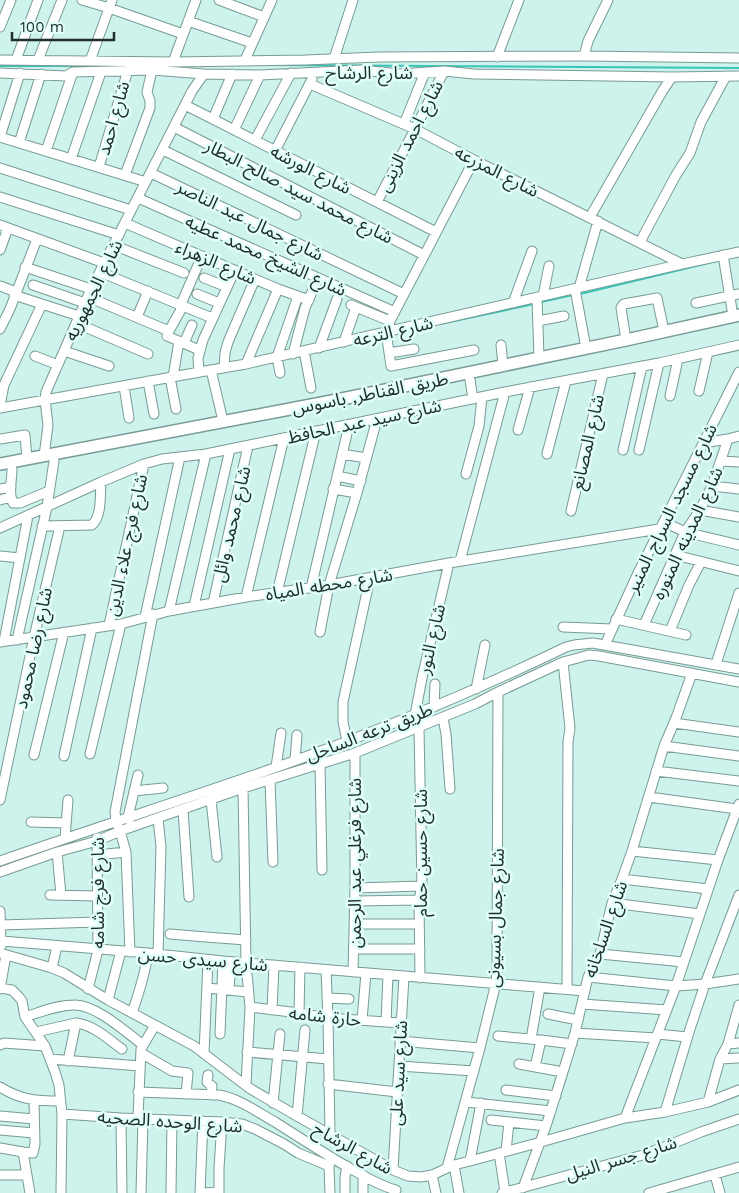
<svg xmlns="http://www.w3.org/2000/svg" width="739" height="1193" viewBox="0 0 739 1193" font-family="'Work Sans','Noto Sans Arabic',sans-serif">
<rect width="100%" height="100%" fill="#cef3ed"/>
<g fill="none" stroke-linecap="round" stroke-linejoin="round">
<path stroke="#38c4b6" stroke-width="2" d="M271 65 739 68
M0 66H124
M580 294 721 260
M541 302 573 295
M440 324 534 304"/>
<g stroke="#779b95" stroke-width="11">
<path id="minor" d="M82 0 109 8 183 34
M219 0 264 17
M188 21 252 43
M0 27 11 0
M584 56 588 41 608 0
M497 57 519 0
M334 59 353 0
M0 60 173 62 305 60 379 57 584 56 739 58
M16 60 38 0
M38 60 62 0
M245 60 272 0
M90 61 112 0
M173 62 196 0
M0 73 66 76 73 72 152 70 204 74 260 75 362 70 399 74 444 71 474 74 672 77 739 76
M310 84 415 129 474 160 682 264
M185 105 436 232
M213 119 232 74
M404 124 425 72
M174 127 424 255
M234 130 260 75
M0 137 146 182
M0 137 20 73
M255 140 291 73
M19 143 41 74
M163 150 296 215
M46 151 73 72
M275 151 312 79
M71 159 101 72
M99 167 128 70
M0 168 131 210
M151 173 404 294
M125 175 150 108V101L147 92 152 70
M0 197 119 235
M138 198 395 312
M377 202 415 129 444 71
M590 217 663 90 672 77
M125 223 278 289 309 300
M0 225 104 263
M640 242 676 175 690 153 701 122 726 76
M113 245 184 273
M0 250 8 228
M723 255 733 316
M25 267 91 289
M100 272 212 318
M204 278 227 287
M33 285 85 303
M0 286 16 292
M579 288 598 221
M575 289 586 348
M197 294 219 303
M14 295 79 316
M543 296 549 266
M88 297 169 331 167 336 199 350
M537 298 539 358
M513 303 532 251
M696 303 739 294
M351 305 390 321
M137 317 148 291
M538 321 564 316
M76 323 148 354
M0 329 10 309 37 239
M169 331 183 306 182 302 202 256
M386 332 391 366 474 350
M388 332 390 321 474 160
M626 340 621 308 622 306 624 304 657 298 664 331
M344 342 356 307
M184 343 192 325
M501 345 503 365
M319 348 337 299
M64 351 109 366
M304 351 311 388
M389 353 414 349
M293 354 305 308 318 278
M35 356 58 365
M246 364 278 289
M224 368 225 353 228 342 255 279
M211 370 223 421
M199 372 198 358 203 340 235 270
M280 373 277 357 298 296
M170 377 176 409
M173 377 179 341
M470 380 473 399
M148 381 154 414
M124 386 129 418
M699 391 708 352
M670 396 678 359
M0 406 4 385 42 304
M0 408 211 370 246 364 682 264 739 252
M518 430 530 387
M0 439 25 435 27 459
M703 443 728 439 739 436
M623 450 642 366
M639 450 659 363
M342 454 366 458
M547 454 566 381
M44 456 48 425 45 400 46 392 91 289 192 91 204 74
M721 461 739 462
M12 469C12 480 8 494 13 503H20L49 491
M466 474 479 426 482 397
M337 476 361 481
M712 486 739 489
M0 489 11 487
M333 489 357 493
M0 500 11 497
M700 510 739 517
M571 511 603 374
M664 522 685 532 739 545
M42 526 92 525C102 516 100 495 101 482
M0 528 101 482 144 464 162 459 206 454 505 392 659 363 739 345
M675 555 739 571
M0 556 20 558
M460 561 505 392
M311 588 349 425
M277 593 316 431
M246 597 284 438
M213 603 248 446
M194 606 230 449
M169 611 206 454
M145 617 180 457
M616 619 686 635
M109 625 144 464
M644 625 685 532 700 510 712 486 728 439
M563 627 612 629
M670 631 689 585 701 562
M320 632 329 585 357 493 377 419
M17 640 47 507 54 461
M4 641 28 516
M0 642 121 624 169 611 246 597 329 585 449 563 659 529
M605 645 638 573 739 372
M563 662 570 728 568 742 567 989
M716 664 739 593
M476 689 485 645
M434 707 435 684
M415 715 422 678 449 563
M443 718 446 734 450 789
M674 723 739 732
M419 728 422 886 419 900 420 978
M347 741 343 722V702L370 578
M664 746 739 756
M90 754 121 624
M34 755 64 632
M64 756 92 628
M295 760 297 735
M320 764 322 870
M276 767 281 733
M656 771 739 781
M270 780 273 862
M243 788 246 963 250 1007 246 1085
M134 791 163 788
M649 797 737 809
M0 800 34 637 60 526
M211 800 217 857
M183 810 189 897
M129 820 128 817 138 775
M31 822 66 823
M65 838 68 800
M632 851 718 860
M57 852 61 895
M97 855 126 852
M0 861C97 827 196 796 294 761 387 728 477 690 566 647L574 645 593 643 739 669
M0 872 57 852 97 841 120 831 243 788 355 753 475 704 498 692 563 662 589 655 599 656 739 682
M622 879 708 889
M355 888 422 886
M50 895 97 896
M355 901 419 900
M612 903 700 914
M0 911 1 946
M354 924H419
M1 925 98 922
M170 934 206 937 246 940
M2 941 148 953 223 961 585 991
M354 949H420
M130 952 126 852 120 831 116 821 115 812 153 614
M0 953 52 968 64 973 108 1000 194 1046 249 1088 297 1116 393 1170 408 1176 421 1177 432 1175 454 1165 470 1161 541 1142 625 1118 665 1112 708 1102 739 1090
M158 954 161 847 158 818
M600 954 684 962
M52 968 57 946
M326 970 328 1018 330 1135
M353 972 355 888V753
M588 977 676 986 705 984 739 979
M0 988 12 990 19 997 22 1001 25 1017 45 1046 55 1072 59 1085 62 1114 61 1193
M207 988 248 992
M0 989 6 955
M88 989 98 950 97 838
M229 990 231 962
M327 998 349 999
M108 1000 121 951
M582 1004 667 1010
M250 1007 299 1013 328 1018 401 1023
M272 1010 274 965
M132 1013C139 993 145 974 148 953
M299 1013 300 967
M548 1014 578 1020
M25 1017C41 1012 57 1005 74 1005 95 1004 126 1032 143 1045
M362 1020 366 973
M386 1022 388 975
M36 1032 76 1023C94 1025 108 1039 122 1049
M575 1033 656 1038
M220 1034 223 961
M658 1034 687 1037
M498 1036 541 1040 572 1044
M531 1039 540 987
M400 1041 480 1048
M728 1044 739 1043
M0 1045 4 1043 45 1046
M247 1052 328 1059
M141 1053 172 1071 188 1073 186 1094
M204 1054 208 960
M50 1059 140 1066
M720 1059 739 1058
M68 1061 76 1023
M519 1064 563 1072
M399 1066 474 1071
M535 1067 541 1040
M208 1075 207 1082 212 1086 211 1095
M328 1084 397 1092
M0 1087C21 1100 36 1101 60 1101
M506 1090 556 1096
M138 1092 219 1095C240 1099 257 1112 275 1122 300 1138 325 1154 351 1169 366 1177 380 1186 396 1190
M466 1102 551 1111
M708 1102 720 1059 728 1044 739 1005
M273 1103 280 1034
M665 1112 690 1029 705 984 739 895
M62 1114 121 1118 222 1122 242 1124 255 1129 284 1144 298 1153 329 1166
M0 1116 34 1119
M297 1116 305 1030
M121 1118 122 1193
M138 1118 141 1049 155 1025
M625 1118 676 986 718 860 739 804
M491 1120 546 1126
M0 1130 34 1133
M0 1148 23 1152 30 1193
M506 1151 509 1122
M23 1152 33 1153 35 1144 34 1101
M499 1153 505 1192
M470 1161 481 1103
M454 1165 459 1193
M447 1168 480 1048 496 983 497 970 498 692
M393 1170 404 976
M0 1175H26
M363 1175V1193
M432 1175 436 1193
M715 1175 720 1193
M523 1188 546 1126 563 1072 575 1033 588 977 600 954 612 903 622 879 632 851 664 746 676 718 692 673
M141 1193 143 1119
M171 1193 172 1120
M200 1193 203 1121
M201 1193 219 1192
M219 1193V1168L222 1122
M330 1193 329 1167 330 1161
M345 1193V1177L347 1166
M502 1193 643 1155 662 1148 701 1132 739 1119
M649 1193 739 1167"/>
</g>
<g stroke="#779b95" stroke-width="14">
<path id="major" d="M0 464 332 401 626 340 739 315"/>
</g>
<use href="#minor" stroke="#fff" stroke-width="9"/>
<use href="#major" stroke="#fff" stroke-width="11"/>
</g>
<g text-anchor="middle" dominant-baseline="central" stroke-width="5" stroke-linejoin="round" paint-order="stroke">
<g font-size="18" fill="#202e2c" stroke="#e1fffa">
<text x="369" y="72">شارع الرشاح</text>
<text transform="translate(113 118) rotate(-74)">شارع احمد</text>
<text transform="translate(410 136) rotate(-63)">شارع احمد الزينى</text>
<text transform="translate(311 169) rotate(27)">شارع الورشه</text>
<text transform="translate(497 171) rotate(27)">شارع المزرعه</text>
<text transform="translate(299 191) rotate(27)">شارع محمد سيد صالح البطار</text>
<text transform="translate(250 220) rotate(26)">شارع جمال عبد الناصر</text>
<text transform="translate(266 255) rotate(24)">شارع الشيخ محمد عطيه</text>
<text transform="translate(216 262) rotate(23)">شارع الزهراء</text>
<text transform="translate(93 290) rotate(-64)">شارع الجمهوريه</text>
<text transform="translate(393 331) rotate(-13)">شارع الترعه</text>
<text transform="translate(370 393) rotate(-11)">طريق القناطر, باسوس</text>
<text transform="translate(364 421) rotate(-12)">شارع سيد عبد الحافظ</text>
<text transform="translate(587 442) rotate(-77)">شارع المصانع</text>
<text transform="translate(671 508) rotate(-64)">شارع مسجد السراج المنير</text>
<text transform="translate(231 524) rotate(-77)">شارع محمد وائل</text>
<text transform="translate(687 533) rotate(-65)">شارع المدينه المنوره</text>
<text transform="translate(126 545) rotate(-78)">شارع فرج علاء الدين</text>
<text transform="translate(329 584) rotate(-9)">شارع محطه المياه</text>
<text transform="translate(431 639) rotate(-77)">شارع النور</text>
<text transform="translate(33 648) rotate(-78)">شارع رضا محمود</text>
<text transform="translate(369 732) rotate(-21)">طريق ترعه الساحل</text>
<text transform="translate(420 853) rotate(-90)">شارع حسين حمام</text>
<text transform="translate(354 863) rotate(-90)">شارع فرغلي عبد الرحمن</text>
<text transform="translate(97 893) rotate(-90)">شارع فرج شامه</text>
<text transform="translate(495 918) rotate(-88)">شارع جمال بسيونى</text>
<text transform="translate(605 929) rotate(-71)">شارع السلخانه</text>
<text transform="translate(203 959) rotate(5)">شارع سيدى حسن</text>
<text transform="translate(325 1016) rotate(6)">حارة شامه</text>
<text transform="translate(398 1073) rotate(-87)">شارع سيد على</text>
<text transform="translate(170 1121) rotate(4)">شارع الوحده الصحيه</text>
<text transform="translate(353 1148) rotate(29)">شارع الرشاح</text>
<text transform="translate(621 1158) rotate(-17)">شارع جسر النيل</text>
</g>
</g>
<path d="M12 32v8h102v-8" fill="none" stroke="#202e2c" stroke-width="2.5"/>
<text x="20" y="32" font-size="15" fill="#202e2c" stroke="#e1fffa" stroke-width="4" paint-order="stroke">100 m</text>
</svg>
